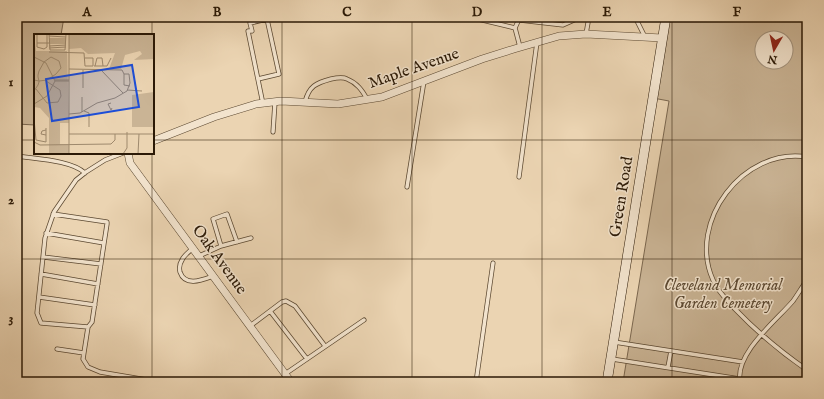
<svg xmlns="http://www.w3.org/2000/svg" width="824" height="399" viewBox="0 0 824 399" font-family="'IM FELL English',serif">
<rect width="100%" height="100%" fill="#ebd4b2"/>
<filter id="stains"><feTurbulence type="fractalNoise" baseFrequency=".005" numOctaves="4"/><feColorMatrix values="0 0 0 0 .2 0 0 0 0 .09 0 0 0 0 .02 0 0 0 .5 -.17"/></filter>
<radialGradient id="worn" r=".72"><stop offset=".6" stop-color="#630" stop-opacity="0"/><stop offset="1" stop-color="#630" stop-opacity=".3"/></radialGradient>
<path fill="#cab495" stroke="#7a664e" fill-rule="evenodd" d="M17 17H64L61 35H35V125L17 124Z
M666 17H807V382H623L669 101 653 98ZM762 38H786V62H762Z"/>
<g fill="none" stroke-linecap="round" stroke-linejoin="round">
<g stroke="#5b4831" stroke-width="5">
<path id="lane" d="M478 17V19L515 28 520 47
M635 17 645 37
M519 20 563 25 581 17
M515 28 520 17
M586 34 589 17
M258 79 279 74 267 19 250 23 252 31H248L263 104
M305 102C309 86 316 83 331 79 336 78 343 77 347 79 357 83 362 90 367 99
M273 132 275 102
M123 153 105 160 86 172 76 180 54 212 45 238 37 313 41 323 88 327 83 359 88 367 100 372 159 382
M17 156C36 159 71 160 85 173
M807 157C743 147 687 222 713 280 718 292 727 300 735 309 757 332 781 352 807 370
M519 177 537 42
M407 187 424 81
M53 214 107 222V224L92 322 88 327
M46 233 104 243
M221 246 213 219 227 214 237 242
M193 248C189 252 184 255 182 260 180 263 179 268 180 272 185 287 202 280 213 276
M199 256 221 246 251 238
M43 257 101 264
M41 274 98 284
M39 297 95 305
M270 311 307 359
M250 326 282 302 286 301 295 306 325 346
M614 342 743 362
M57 349 84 353
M612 359 740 379
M668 367 671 351
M285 374 364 320
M476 382 493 263
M740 382C735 353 776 321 793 301 798 294 802 287 807 280"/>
</g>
<g stroke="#5b4831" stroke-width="8">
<path id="street" d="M153 141 214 117 256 104 281 101 338 104 382 97 482 59 514 49 559 36 586 34 662 38
M128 153 130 163 291 382"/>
</g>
<g stroke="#2b1906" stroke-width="10">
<path id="secondary" d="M607 382 666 17"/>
</g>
<use href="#lane" stroke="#f2e3cd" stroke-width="3.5"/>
<use href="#street" stroke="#f2e3cd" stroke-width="7"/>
<use href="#secondary" stroke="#f2e3cd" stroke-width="9"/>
</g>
<path fill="none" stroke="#2b1906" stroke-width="1" stroke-opacity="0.55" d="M152 17V35M282 17V382M412 17V382M542 17V382M672 17V382M17 140H35M153 140H807M152 153V382M17 259H807"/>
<g text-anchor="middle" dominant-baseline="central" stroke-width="3" stroke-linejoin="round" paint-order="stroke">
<g font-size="16" fill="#2b1906" stroke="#f2e3cd">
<text transform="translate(414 69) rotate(-19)">Maple Avenue</text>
<text transform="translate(622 197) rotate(-81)">Green Road</text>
<text transform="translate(219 260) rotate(54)">Oak Avenue</text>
</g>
<g font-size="16" font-style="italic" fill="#5b4831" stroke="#f2e3cd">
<text x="723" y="286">Cleveland Memorial<tspan x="723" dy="18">Garden Cemetery</tspan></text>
</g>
</g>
<g transform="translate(34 34)">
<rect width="120" height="120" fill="#ebd4b2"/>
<path d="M0 0 2 17H33L35 89H26V110L35 111V119L15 120V84L6 74 0 73ZM35 0H120V25L100 26 108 20 106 17 91 21 87 35H75L81 19 54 20 47 14 35 15ZM120 58V93H98V61Z" fill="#cab495"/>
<path fill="none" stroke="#9e896d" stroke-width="1" d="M3 0V13L10 15 13 13V0M15 0 16 16H31L32 0M15 0H32M15 2 32 3M15 5H32M15 7H32M3 9H32M15 12 32 11M15 14 32 13M15 18 50 19 51 32H59V24H51M0 23 12 29 21 47 13 62 0 70M60 32H73L77 24M61 32 63 24H68L69 32M49 36V54M67 36 89 59M90 40V51L96 52M0 46 5 47 13 46 22 40 27 34 25 27 17 23 10 28 5 37 4 41V43L5 47V48L4 51 0 57M21 46H35M21 47H35M2 55 13 69 24 68 27 62 26 56 12 47M93 56 108 57M48 63V78M77 69 74 70 77 76 78 74M50 77 55 79V93M35 80 46 79 63 69 81 64 93 57 96 49 95 40H90L88 36 35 35M0 85 2 106 12 108M35 100H120M12 101 7 100 8 97 12 96M0 108 6 111 77 110 81 106V100M12 108V94M35 120V0M89 120 93 114V98M104 120 105 100"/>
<path fill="#1d4ed8" fill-opacity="0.15" stroke="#1d4ed8" stroke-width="2" d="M98 31 105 73 18 87 12 45Z"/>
<rect width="120" height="120" fill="none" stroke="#2b1906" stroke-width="2"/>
</g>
<rect width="824" height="399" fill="none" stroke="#ebd4b2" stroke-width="44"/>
<g transform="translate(774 50) rotate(189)"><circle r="19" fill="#f2e3cd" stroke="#a2927d"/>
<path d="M0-3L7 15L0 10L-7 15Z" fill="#8f2418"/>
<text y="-6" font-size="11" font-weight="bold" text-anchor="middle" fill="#2b1906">N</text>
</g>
<rect x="22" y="22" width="780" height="355" fill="none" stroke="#2b1906" stroke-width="1.5"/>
<g font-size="13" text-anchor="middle" font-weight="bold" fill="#2b1906">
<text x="87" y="16">A</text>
<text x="217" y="16">B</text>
<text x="347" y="16">C</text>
<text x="477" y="16">D</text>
<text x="607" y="16">E</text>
<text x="737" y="16">F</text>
<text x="11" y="86">1</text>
<text x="11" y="204">2</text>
<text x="11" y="322">3</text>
</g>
<rect width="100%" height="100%" filter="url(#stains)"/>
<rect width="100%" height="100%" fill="url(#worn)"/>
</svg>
